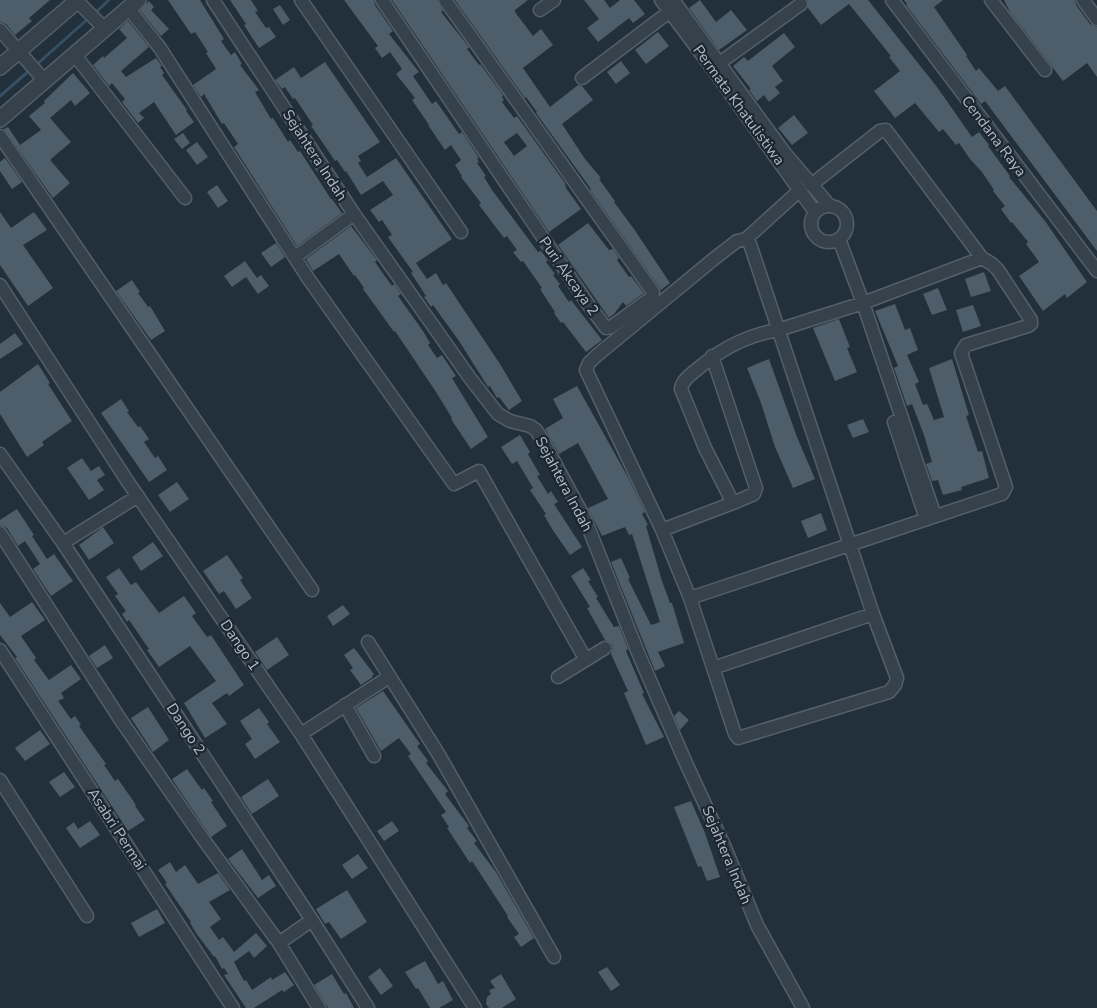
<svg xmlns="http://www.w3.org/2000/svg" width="1097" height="1008" viewBox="0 0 1097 1008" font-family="'Nunito Sans',sans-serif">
<rect width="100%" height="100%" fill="#22303b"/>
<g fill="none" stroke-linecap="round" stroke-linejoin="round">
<path stroke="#364f62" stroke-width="3" d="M95 13 109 0
M35 66 90 17
M0 96 30 70"/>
</g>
<path fill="#4d5d69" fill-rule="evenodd" d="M0 0H50L29 18 32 21 15 35 6 24 0 22Z
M168 0H200L224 39 221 41 231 55 235 52 242 64 240 65 259 90 255 92 271 119 273 118 288 142 290 140 298 152 300 151 331 199H332L342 213 297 246 234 147 238 144 224 123 222 124 204 94 201 97 193 85 216 69 206 53 208 52 195 32 191 34Z
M230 0H251L258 11 255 12 266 28 269 27 276 37 259 48 244 25 246 24Z
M344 0H374L375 5 393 31 389 34 419 72 413 76 432 104 436 101 459 134 462 132 479 158 477 159 479 162 477 163 486 176 484 177 492 190 538 252 541 251 548 260 546 262 555 274 553 275 560 284 558 286 569 302 571 300 602 340 586 352 563 322 561 323 554 313 555 312 540 289 542 288 523 261 521 262 513 252 517 250 507 236 504 238 479 205 481 203 461 177 462 176 455 165 461 160 451 145 445 150 428 125H429L412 100 415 98 396 74 402 69 390 52 382 58 375 48 378 46Z
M392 0H437L443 11 441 12 469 47 467 49 479 65 480 64 503 95 502 97 504 100 502 102 514 118 517 116 522 123 565 183 566 188 581 209 549 232ZM517 133 527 146 514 156 504 142Z
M455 0H528L515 10V12L533 36 541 29 553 45 523 68 550 107 578 85 582 86 593 100 562 124 585 159 601 178 599 179 615 201 614 202 634 229 670 283 661 290 590 190 591 189 536 113 537 112 526 97 525 98Z
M584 0H604L610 8 620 0H634L645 14 633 23 629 18 598 42 587 28 599 19Z
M700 0 716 22 731 10 747 30 719 50 689 8Z
M808 0H868L937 87 972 137 979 132 989 145 988 146 1010 176 1009 177 1045 221 1087 282 1067 298 1065 294 1043 311 1019 276 1039 262 1026 244 1028 242 1012 222 1011 223 1001 209 1005 206 993 191 994 190 982 172 970 159 959 143 956 145 943 129 939 132 915 103 895 118 874 91 900 71 889 57 891 56 849 4 821 25 808 8Z
M904 0H943L934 7 967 55 966 56 976 71 979 68 998 91 1005 86 1097 211V251L985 101 981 104 906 5 907 4Z
M1004 0H1075L1076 5 1090 24 1097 27V77L1087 63 1063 81 1010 12Z
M149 1 154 7 151 10 169 29 161 36 140 10Z
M280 5 290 20 283 25 273 9Z
M128 21 149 47 121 71 126 77 156 58 162 66 160 67 164 73 162 75 187 110 186 111 194 122 176 135 154 102 139 113 144 118 138 123 122 102 125 99 112 83 109 86 93 65 103 56 104 58 127 38 119 29Z
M658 32 669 46 646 64 635 50Z
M784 33 795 47 772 66 783 81 775 87 780 93 769 102 764 95 757 101 749 90 751 89 733 66 744 57 748 61Z
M621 61 630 73 616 84 607 72Z
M325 62 380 142 358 156 361 161 358 163 367 177 396 158 452 239 416 263 427 279 436 273 443 285 446 283 500 364 522 401 509 410 499 397 497 398 490 386 488 387 459 341 433 305 431 307 424 297 426 296 411 273 413 272 388 237 392 235 382 220 379 222 370 210 393 195 383 181 361 195 346 171 345 172 337 160 335 161 316 133 311 126 313 125 295 98 293 99 285 87 282 89 275 80 294 67 301 78Z
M73 73 90 93 75 106 71 100 50 118 71 142 51 159V161L70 183 53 198 4 129 8 127 20 145 41 130 29 116 45 103 44 101Z
M794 115 808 133 792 145 778 128Z
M183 133 190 143 182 149 174 139Z
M197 142 208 157 197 165 186 150Z
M5 158 22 182 12 189 0 171V162Z
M217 185 228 201 218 208 207 192Z
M0 212 11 228 34 212 47 230 23 245 53 288 28 306 0 265Z
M588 223 609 250 613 249 619 258 617 260 629 277 631 276 644 293 626 306 623 302 614 314 609 318 558 245Z
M351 226 377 260 375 262 384 275 392 286 394 284 401 294 398 296 423 331 430 343 428 345 437 358 442 355 456 376 452 378 488 437 471 449 451 419 452 418 436 392 395 331 394 332 363 289 364 288 355 275 354 276 339 254 313 271 306 259Z
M276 243 285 257 271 267 261 253Z
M245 261 257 278 261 275 269 286 258 294 246 277 232 287 224 276Z
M984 272 991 291 971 297 965 279Z
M132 280 140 292 138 293 148 307 150 306 165 331 151 340 116 291Z
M938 288 947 310 932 315 923 294Z
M895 304 905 330 910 328 918 350 907 355 919 382 915 384 923 405 927 404 934 420 944 417 929 368 952 359 969 415 966 416 978 452 982 451 989 478 961 487 962 490 943 495 938 480 932 481 926 464 932 462 924 435 912 404 907 406 894 368 898 366 875 311Z
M973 305 981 326 963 332 956 310Z
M839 319 850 347 847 348 857 372 835 381 813 328Z
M15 333 23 344 0 359V344Z
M769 359 797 437 815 479 793 488 775 447 761 403 747 368Z
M38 364 50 383 48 384 72 421 42 442 44 445 27 457 0 414V392Z
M577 386 629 479 645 512 642 514 648 525 646 526 662 581 670 603H672L684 643 658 652 665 666 655 671 611 562 621 558 630 578 628 579 651 625 660 622 632 534 629 535 625 527 602 536 588 508 608 499 578 443 559 454 545 429 563 418 553 399Z
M121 399 129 411 127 412 138 427 140 426 149 439 144 442 155 458 158 456 167 470 149 482 101 413Z
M863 419 869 432 853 438 847 425Z
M520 435 530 452 528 454 540 475 537 476 548 494 551 491 558 502 554 504 582 547 570 555 552 529 544 515 546 514 530 490 533 488 517 461 512 464 501 447Z
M82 458 91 471 99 466 105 475 97 480 104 490 89 500 67 468Z
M177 482 189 499 170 512 158 495Z
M17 509 34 535 32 536 47 559 54 554 73 581 51 596 33 569 40 564 25 541 18 546 7 528 0 525V520Z
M821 513 827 530 808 538 801 521Z
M103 527 114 543 89 560 79 545Z
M153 542 163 556 141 571 132 557Z
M227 555 243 578 240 580 252 598 236 609 224 591 219 594 203 571Z
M119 568 131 585 136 582 159 613 184 596 196 613 192 616 207 637 211 635 244 685 229 696 227 693 212 703 227 724 205 738 184 703 216 681 190 646 159 667 147 650 149 649 129 620 127 622 122 614 126 611 115 596 118 594 106 577Z
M583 568 591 580 588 581 598 597 596 598 614 627 619 626 628 649 626 651 644 693 642 694 664 737 646 745 624 693 628 691 611 654 613 648 612 644 605 640 587 608 590 607 571 576Z
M32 602 45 620 21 636 36 658 34 660 49 680 71 665 81 679 61 693 64 698 58 701 71 719 75 716 81 725 79 726 106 764 104 765 115 781 118 779 136 805 135 806 145 820 128 831 15 658 17 657 0 635V603L10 617Z
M343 605 350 614 333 626 327 616Z
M277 637 289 655 267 670 255 652Z
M105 645 113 658 97 668 89 656Z
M354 648 374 674 372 676 373 677 361 685 350 670 353 668 344 655Z
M383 691 420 744 417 746 428 761 426 763 448 791 445 794 469 826 467 828 477 841 474 843 496 872 534 938 521 947 514 937 519 934 507 917 508 916 472 861 470 863 447 828 449 827 441 815 446 812 408 756 411 754 399 738 381 751 356 708Z
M148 707 169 740 153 752 131 718Z
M259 708 269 722 267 724 280 742 255 759 245 744 252 739 240 721Z
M679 711 689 720 680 730 674 716Z
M40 730 50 744 25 761 15 748Z
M187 769 202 790 204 788 213 801 211 802 227 826 211 837 172 779Z
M64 772 75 787 60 797 49 782Z
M268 779 279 796 252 814 241 797Z
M691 801 705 833 720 877 707 881 701 866 698 867 674 807Z
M90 821 100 835 80 848 66 828 74 822 78 829Z
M392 821 399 831 384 841 377 831Z
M242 849 262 880 269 875 276 886 258 898 228 859Z
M358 854 368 868 352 879 342 865Z
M170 862 176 872 185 865 198 884 218 873 230 890 209 902 221 919 210 927 219 940 223 937 234 952 256 933 267 946 254 958 249 951 234 962 244 981 246 980 252 990 271 977 272 980 285 972 294 985 284 992 282 990 254 1008H246L224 975 228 974 224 968 222 969 215 956 214 957 196 933 190 923 191 922 165 884 167 883 158 870Z
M347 890 367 922 341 939 329 922 325 924 316 909Z
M157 909 165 923 139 937 131 923Z
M425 961 438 984 443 981 453 1000 439 1008H430L418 988 416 989 405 972Z
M607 967 620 985 611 991 598 972Z
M380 968 393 986 381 995 368 977Z
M332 974 344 994 346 993 354 1008H328L314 985Z
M501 974 516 999 502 1008H489L486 1004 487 997 491 994 489 990 495 988 490 981Z"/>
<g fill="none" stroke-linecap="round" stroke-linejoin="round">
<g stroke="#545f69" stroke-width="15">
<path id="minor" d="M76 0 105 29
M213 0 354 214 470 378 498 414 510 421 530 426 536 430 544 443 585 519 639 655 685 761 726 850 757 925 803 1008
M301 0 461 232
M382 0 588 304 606 328 611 327 652 297 653 292 445 0
M661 0 712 68 815 212
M673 0 784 152 829 205
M892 0 1097 271
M991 0 1045 70
M1083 0 1097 19
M129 9 160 48 308 278 454 484 479 471 586 660
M540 10 554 0
M0 30 44 80
M75 55 185 198
M714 67 801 4
M582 78 669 12
M0 136 312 590
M811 185 880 131 886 130 982 258
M811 224a18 18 0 1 1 36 0a18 18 0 1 1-36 0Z
M746 239 800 190
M839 239 863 303 935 516
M295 257 354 214
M0 285 128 482 301 734 475 1008
M712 356 756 488 754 494 733 503 662 530 690 598 1002 494 1006 487 961 353 966 345 1028 326 1031 324V320L998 270 992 264 982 258 863 303 778 330C747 335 719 350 695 371 689 376 682 381 681 389L705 448 733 503
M894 422 926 519
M0 454 63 543 312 920 368 1008
M662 530 586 370 589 363 596 356 715 258 737 241 746 239 750 244 873 614 897 678 895 685 889 692 738 738 735 734 690 598
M0 533 120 719 201 836 279 943 312 920
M63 543 138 496
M368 642 439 755 554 957
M0 650 233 1008
M713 668 873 614
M558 677 605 648
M345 705 374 756
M301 734 389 677
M0 780 87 916
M279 943 319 1008"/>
</g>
<g stroke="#545f69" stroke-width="18">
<path id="tertiary" d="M0 67 78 0
M0 119 138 0"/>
</g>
<use href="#minor" stroke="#36424b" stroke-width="12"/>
<use href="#tertiary" stroke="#36424b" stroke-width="15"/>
</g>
<g text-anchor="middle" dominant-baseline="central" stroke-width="4.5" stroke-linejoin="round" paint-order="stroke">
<g font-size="15" fill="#b1bcc7" stroke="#1b2630">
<text transform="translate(739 105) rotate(54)">Permata Khatulistiwa</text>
<text transform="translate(994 136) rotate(53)">Cendana Raya</text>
<text transform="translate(315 155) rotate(57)">Sejahtera Indah</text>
<text transform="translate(569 276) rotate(55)">Puri Akcaya 2</text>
<text transform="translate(564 484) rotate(62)">Sejahtera Indah</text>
<text transform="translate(240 645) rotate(56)">Dango 1</text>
<text transform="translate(186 729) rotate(57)">Dango 2</text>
<text transform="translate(117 829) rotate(57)">Asabri Permai</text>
<text transform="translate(727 855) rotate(67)">Sejahtera Indah</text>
</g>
</g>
</svg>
